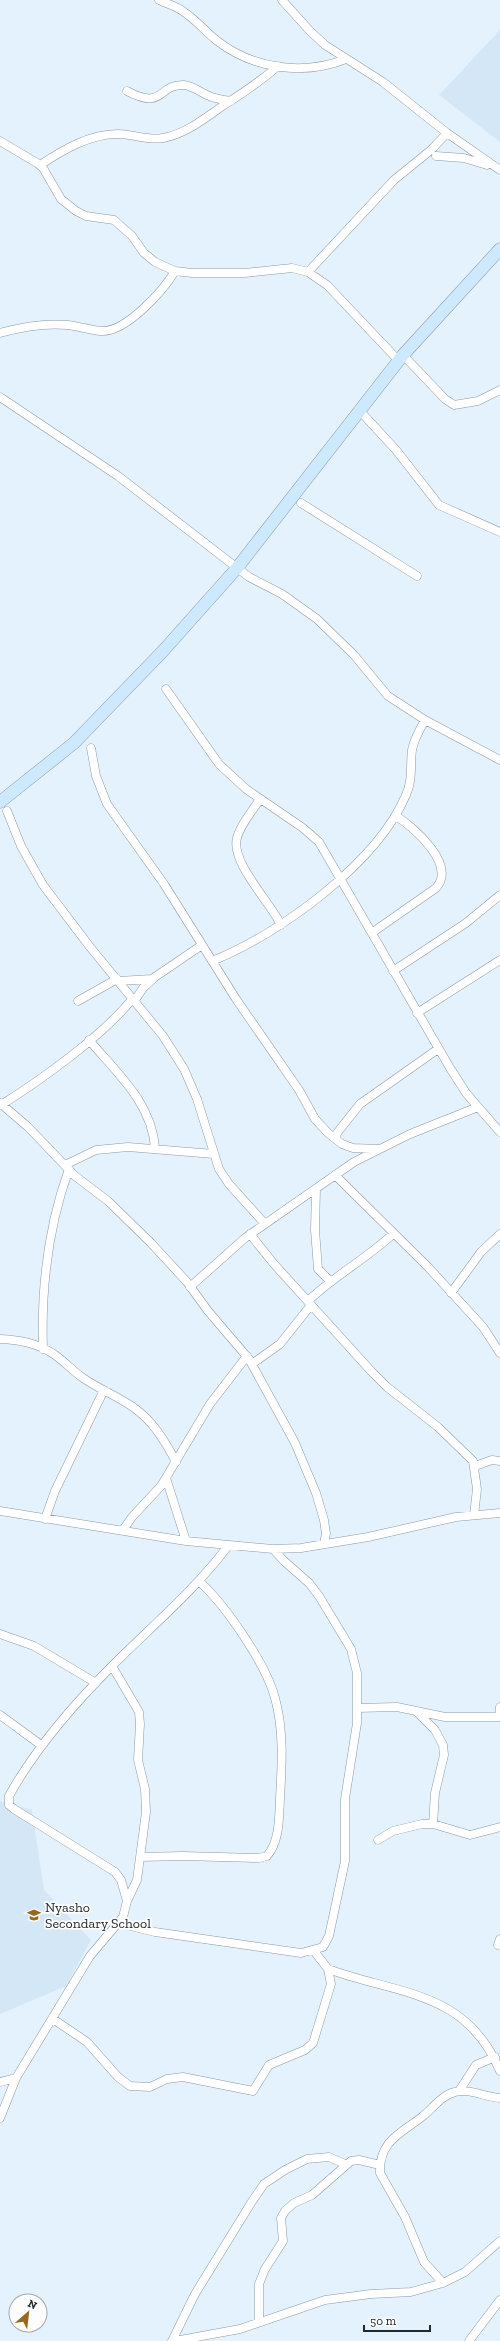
<svg xmlns="http://www.w3.org/2000/svg" width="500" height="2341" viewBox="0 0 500 2341" font-family="'Zilla Slab',serif">
<rect width="100%" height="100%" fill="#e4f2fd"/>
<path fill="#d3e7f7" d="M500 30V142L439 95Z
M0 1801 32 1810 44 1890 91 1940 66 1986 0 2014Z"/>
<g fill="none" stroke-linecap="round" stroke-linejoin="round">
<g stroke="#8c99a3" stroke-width="9">
<path id="street" d="M159 0C167 4 177 6 184 12 196 20 205 31 216 40 253 69 303 76 346 59
M282 0 309 30 325 45 383 82 447 133 500 170
M127 91C165 111 157 84 184 85 193 86 200 92 207 95 215 99 223 100 231 101
M0 141 37 163 43 168 61 199 76 211 86 216 114 220 132 236 144 253 155 262 175 271 192 273H245L292 268 308 272 327 285 399 361
M436 156 464 158 487 165
M40 165C63 150 89 134 118 134 133 134 148 141 163 138 186 134 205 118 224 105 243 93 261 81 278 66
M308 272 394 180 431 150 447 133
M0 333C22 327 44 323 67 325 79 326 92 331 103 331 127 331 164 290 175 271
M403 355 445 399 454 405 478 401 500 390
M0 397 118 476 249 577 282 594 317 619 354 655 388 696 425 720 500 760
M360 411 396 450 439 505 500 532
M301 503 417 576
M166 689 219 764 246 789 303 828 319 842 450 1068 466 1093 500 1132
M91 748 96 776 107 804 164 884 236 999 299 1090 315 1119 328 1133 342 1144 353 1148 379 1149
M260 799C253 810 240 825 237 838 230 862 271 903 281 925
M7 811 21 846 43 885 90 947 163 1036 184 1069 197 1099 219 1169 229 1184 265 1224
M373 932 436 888C457 865 414 827 396 816
M212 961C280 934 377 863 406 795 413 780 410 766 412 750 414 739 420 729 425 720
M393 971 466 923 500 895
M119 981 152 979 202 945
M135 1000 143 988 152 980
M78 1001 117 979
M417 1013 500 960
M89 1040C117 1073 152 1103 155 1148
M0 1103 28 1127 75 1176 108 1201 151 1243 187 1282 208 1311 249 1359 295 1443 316 1493 324 1520 326 1534 324 1543
M1 1105C41 1080 104 1035 133 998
M336 1139 337 1133 360 1104 438 1049
M65 1165 96 1150 128 1147 214 1154
M335 1175 428 1267 483 1327 500 1353
M316 1189 315 1230 318 1269 330 1281
M250 1234 274 1264 371 1371 387 1387 438 1427 473 1461 477 1489 474 1515
M190 1287 245 1238 354 1162 410 1134 478 1107
M451 1293 481 1252 500 1234
M308 1301C334 1276 366 1259 393 1234
M0 1339C20 1340 38 1343 55 1355 65 1362 73 1371 83 1378 99 1389 117 1396 133 1407 153 1421 165 1441 176 1462
M43 1349C41 1288 48 1227 69 1169
M252 1364 280 1344 311 1305
M475 1466 492 1460 500 1461
M166 1478 186 1541
M0 1511 186 1541 273 1549 301 1548 368 1537 456 1517 500 1513
M45 1519 55 1491 104 1390
M123 1530 132 1517 161 1486 210 1404 247 1356
M0 1634 34 1646 96 1683
M112 1666 139 1712 140 1724 138 1760 145 1789 146 1812 137 1880 127 1901
M357 1708 397 1707 445 1717H500
M417 1712 435 1730 443 1745 444 1755 435 1793 433 1824
M0 1715 41 1745
M499 1717 500 1707
M378 1840 393 1831 422 1824H433L470 1835 500 1827
M140 1857 183 1856 259 1858 267 1856C280 1841 279 1817 280 1798 282 1765 284 1730 275 1698 266 1664 226 1606 200 1582
M118 1923 155 1932 301 1953 323 1947 329 1936 345 1861V1799L357 1723V1673L351 1649 319 1596 309 1583 284 1561 273 1549
M498 1945 500 1939
M328 1969C399 1995 466 1990 500 2071
M53 2019 87 2042 118 2077 130 2086 150 2087 167 2079 183 2077 253 2091 269 2065 305 2050 313 2043 331 1984 328 1969 314 1951
M0 2082 16 2078 90 1956 123 1917 127 1901 121 1880 115 1872 14 1809 9 1805V1796C36 1747 73 1705 112 1666 152 1626 194 1591 228 1546
M459 2091 476 2065 495 2057
M0 2118 16 2078
M443 2283 424 2262 405 2217 380 2173C379 2140 402 2133 423 2116 433 2108 442 2095 455 2092 469 2088 485 2097 500 2098
M259 2322V2284L265 2269 283 2241 281 2218 285 2211 294 2203 312 2195 351 2161 359 2160 380 2165
M172 2341 195 2294 251 2203 264 2184 285 2170 307 2159 329 2157 345 2164
M175 2341 240 2329 325 2300 371 2294 411 2292 443 2283 465 2272 500 2241
M469 2341 500 2300"/>
</g>
<g stroke="#8c99a3" stroke-width="13">
<path id="secondary" d="M0 802 74 743 163 651 237 568 403 355 500 249"/>
</g>
<use href="#street" stroke="#fff" stroke-width="8"/>
<use href="#secondary" stroke="#cde9fe" stroke-width="12"/>
</g>
<defs>
<g id="school-bare" transform="scale(1.08)"><path d="M0-5L7-2L0 1L-7-2ZM-4 1L0 2.5L4 1V4Q0 6-4 4Z" fill="#976918" stroke="#fdfdfd" stroke-width="2.5" paint-order="stroke"/></g>
</defs>
<g fill-rule="evenodd">
<use href="#school-bare" x="34" y="1915"/>
</g>
<g text-anchor="middle" dominant-baseline="central" stroke-width="3.5" stroke-linejoin="round" paint-order="stroke">
<g font-size="14" fill="#23282c" stroke="#fdfdfd" text-anchor="start">
<text x="45" y="1907">Nyasho<tspan x="45" dy="16">Secondary School</tspan></text>
</g>
</g>
<g transform="translate(28 2313) rotate(28)"><circle r="19" fill="#fdfdfd" stroke="#a6a8a9"/>
<path d="M0-3L7 15L0 10L-7 15Z" fill="#976918"/>
<text y="-6" font-size="11" font-weight="bold" text-anchor="middle" fill="#23282c">N</text>
</g>
<path d="M364 2325v6h66v-6" fill="none" stroke="#23282c" stroke-width="2"/>
<text x="370" y="2325" font-size="12" fill="#23282c" stroke="#fdfdfd" stroke-width="3" paint-order="stroke">50 m</text>
</svg>
